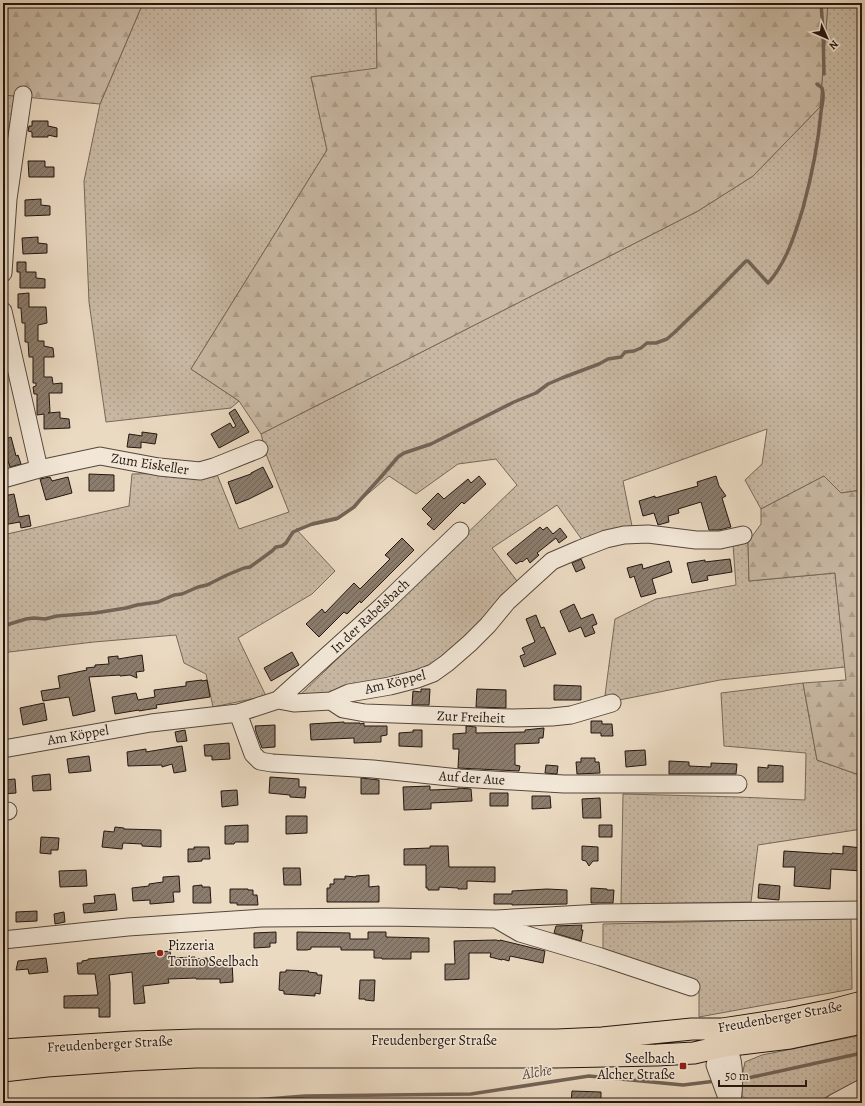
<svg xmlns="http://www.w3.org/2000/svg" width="865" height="1106" viewBox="0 0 865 1106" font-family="Alegreya,serif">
<defs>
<pattern id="grass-dots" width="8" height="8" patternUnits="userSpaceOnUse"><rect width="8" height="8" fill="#c9b9a4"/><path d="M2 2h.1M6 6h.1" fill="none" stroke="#ac9e8c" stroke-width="1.8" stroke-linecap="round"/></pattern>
<pattern id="forest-firs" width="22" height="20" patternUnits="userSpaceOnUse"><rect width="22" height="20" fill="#c9b9a4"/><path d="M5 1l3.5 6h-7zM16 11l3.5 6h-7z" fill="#ac9e8c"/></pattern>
<pattern id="building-hatch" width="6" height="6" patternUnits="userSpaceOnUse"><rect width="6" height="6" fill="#8b7c6d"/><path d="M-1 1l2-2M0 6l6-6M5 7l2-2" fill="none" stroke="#716558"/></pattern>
</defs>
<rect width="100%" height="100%" fill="#ebdac2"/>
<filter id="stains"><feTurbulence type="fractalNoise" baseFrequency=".005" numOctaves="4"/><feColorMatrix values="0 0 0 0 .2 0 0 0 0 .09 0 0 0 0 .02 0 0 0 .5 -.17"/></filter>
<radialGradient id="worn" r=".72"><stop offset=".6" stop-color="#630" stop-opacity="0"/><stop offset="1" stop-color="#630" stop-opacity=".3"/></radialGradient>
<path fill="url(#grass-dots)" stroke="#76685a" d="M143 3H376L377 69 311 77 327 150 191 369 239 401 231 408 106 422 89 302 84 181 100 104Z
M828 3H862V326L858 335 862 336V490L841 493 824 476 761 509 745 480 762 464 767 429 623 481 632 526 583 541 557 505 492 548 520 585 434 670 346 690 297 698 517 485 496 459 458 464 416 494 389 476 337 520 296 529 335 571 312 594 238 638 266 696 213 707 206 674 184 663 176 635 94 642 9 652 3 654V535L129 506 132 474 216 472 239 529 289 512 266 454 261 434 698 211 753 176 820 107Z
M3 95 16 96 3 194Z
M748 542 749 581 835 573 845 667 720 680 604 703 615 619 656 599 736 585 733 545Z
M803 683 817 760 862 776V829L758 845 751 902 621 904 623 794 739 797 805 800 806 753 724 746 721 693Z
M851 918 852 989 699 1017V991L688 979 603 952V924Z
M862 1035V1078L815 1103H751L742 1096 741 1081 745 1062 762 1055Z"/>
<path fill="url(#forest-firs)" stroke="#76685a" d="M3 3H143L100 104 3 95Z
M376 3H828L820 107 753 176 698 211 261 434 239 401 191 369 327 150 311 77 377 68Z
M824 476 841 493 862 490V776L817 760 803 683 846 680 835 573 749 581 748 542 761 524V509Z"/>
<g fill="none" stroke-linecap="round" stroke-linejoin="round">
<path stroke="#726356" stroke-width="3.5" d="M821 3 823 31 824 74
M3 626 26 619 34 618 45 619 57 616 95 613 126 608 137 605 158 602 174 595 182 594 198 587 207 585 227 575 244 568 250 567 272 551 276 547 282 546 286 543 293 532 312 524 338 518 354 507 360 500 380 478 398 457 404 453 431 444 514 402 536 393 548 384 562 378 599 364 608 359 621 357 625 352 634 351 641 348 647 343H656L667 339 675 332 711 297 746 261H748L768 283 769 282C787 261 795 234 803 208 812 175 818 145 821 112 822 103 825 97 822 88L817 84
M738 1079 748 1078 862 1053
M213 1103 305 1096 471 1094 589 1076 683 1085 716 1081"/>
</g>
<path fill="url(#building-hatch)" stroke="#231610" d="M32 121H48V126L57 128V137L48 135V137H32V132L28 131 29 126H32Z
M28 161H45V167H54V177H29Z
M41 199V205L50 206V215L25 216V200Z
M38 237V243L47 244V253L23 254 22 238Z
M17 262H26V272H36V278L45 279V288H20V272H17Z
M29 293V307H46L47 323 38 325V341H44V346L53 348 54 357H44V377H52L53 384 62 383V393H49L50 412 48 413 60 412V418L69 419 70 428 44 429V414L37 415V394H34L33 387 36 386V383H33V357H29L28 342H25V323H22L21 308H18V294Z
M235 409 249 432 219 448 211 434 230 423 233 428 236 426 229 413Z
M142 432 157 434 155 444 141 442V448L127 447 129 434 142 436Z
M11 437 16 456 18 455 21 464 10 467 7 458 3 460V440Z
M263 467 273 487 249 499 236 504 228 482 251 474V473Z
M89 474 114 475V491H89Z
M479 476 486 484 464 504 462 502 434 530 427 524 432 519 422 509 438 493 444 499 468 479 471 483Z
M716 476 719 486 726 496 722 498 731 527 719 530H709L701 502 678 509 679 513 668 516 669 522 658 525 654 513 643 516 639 501 655 496V498L698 486 697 482Z
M50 477 52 481 68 477 72 493 46 500 40 479Z
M14 494 19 517 29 515 31 526 21 528 20 522 3 525V496Z
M540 527 543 530 547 527 553 534 560 528 567 537 559 543 556 538 537 553 539 555 530 563 527 558 522 562 521 561 516 564 507 554Z
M402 538 414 550 361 603 360 601 347 614 344 612 319 637 306 624 322 609 325 613 354 583 360 589 390 559 385 555Z
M581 559 585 568 576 572 572 563Z
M730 559 732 572 707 576 708 580 692 583 687 563 705 560V562Z
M669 561 672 572 652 579 656 593 641 597 634 576 630 578 627 568 642 564 643 569Z
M574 604 581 619 593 614 597 624 592 626 595 633 585 637 581 627 569 632 560 611Z
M536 615 541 628 544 627 556 654 524 667 520 656 525 654 522 648 535 642 526 619Z
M292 652 299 665 271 681 264 668Z
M142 655 144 671 136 672 137 678 130 675 120 676V675L89 677 95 711 73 716 69 697 43 701 41 691 60 688 58 676 87 670 86 668 95 667V665L109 664 108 657 118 656V659Z
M202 680V681L207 680 210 697 156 705 157 708 139 711V710L115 714 112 697 136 693 138 700 155 697 154 690 186 686V682Z
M554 685 581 686V700H554Z
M421 689H430L429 705H412L413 691 421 692Z
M477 689 506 690V708L476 707Z
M44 703 47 720 23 725 20 708Z
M591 721H602V724H612L613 736H601V733H591Z
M344 722V723H360V724L364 723V726H387V735L381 736V742L354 743V738L311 740 310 724Z
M275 725V747L262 748 256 732 255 726Z
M466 726 476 727V733L525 732V730L544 728 543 738H539V743L515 744V765L520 766 519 771 458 768 459 749H453V734L466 733Z
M185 730 187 741 177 742 175 732Z
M413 730H422V747L399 746V733L413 732Z
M229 743 230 759 212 760V756H205L204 745Z
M182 746 186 771 174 773 172 764 162 767V765L128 766 127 752 146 749V752Z
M645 750 646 765 626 767 625 751Z
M89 756 91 771 69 773 67 759Z
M581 758H595V762H599L600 773 577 774 576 762H581Z
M669 761 689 762V766L711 767V763L737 764 736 774H669Z
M546 765 558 766 557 774 545 773Z
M768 765 783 766V782H758V767L768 768Z
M50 774 51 790 33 791 32 776Z
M270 777 299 779V787H306L305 798 290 797V795L269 793Z
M361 778 379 780V794H361Z
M15 779 16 793 3 794V780Z
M430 786V790L458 789V788L471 789 472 801 431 803V809L404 810 403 787Z
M237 790 238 805 222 807 221 791Z
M490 793H508V806H490Z
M532 796H550L551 808 532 809Z
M600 798 601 818H583L582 799Z
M286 816H307V833L286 834Z
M248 825V842H235L234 844H225V826Z
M599 825H612V837H599Z
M115 827 124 828V829L161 830V847L142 846V844L123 843 122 849 102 847 104 831 114 832Z
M41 837 59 838 58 850H51V854L40 853Z
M430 846H448L449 867H495V882L467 881V889H458V888L439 887V890H428V888H426V865H404V849L430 848Z
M582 846 598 847V861H593L589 866 586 861 582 860Z
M843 846 862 848V871L831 869 830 889 794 886 795 867H783L784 851 832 854V853L843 854Z
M194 847H209L210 859H202V861L188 862V849H194Z
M283 868H300L301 885H284Z
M86 870 87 886 60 887 59 871Z
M369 875V887L379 886V902H327V888H330V884H334V879H345V876L356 877V876Z
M179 876 180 892H173L174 902 150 904V900L133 901 132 888 149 886V884L163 882V877Z
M759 884 780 886 779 900 758 898Z
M202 885V887H210L211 903H193V886Z
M591 888 607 889V890H614L613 903H591Z
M230 889H248V890H253V895H257L258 905H237V903H230Z
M547 889 567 890V904L512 905V904H494V894H512V891Z
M115 894 117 910 84 913 83 904 95 903 94 896Z
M37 911V921L16 922V912Z
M64 912 65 922 55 924 54 914Z
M582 925 581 930H583L581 941 554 933 556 926Z
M276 932V943H270V947L254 948V933Z
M297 932 350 933V939H368V932H386V937L429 938V952H411V959H382V958H374V950H341V947H311V949L307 950H297Z
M496 940 500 941V940L545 951 543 963 510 956 509 961 502 959V960L490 957 491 953H469V979L445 980V964H455L454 941Z
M170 951 171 958 195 957V959L207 958V961L219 960V962L232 961 233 982 220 983V979H196V978L168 979 169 983 143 986 145 1003 134 1004 132 972 109 975 110 983V1017H99V1008H64V996L98 995 95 974H78L77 963H82V961L88 960V959Z
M46 958 48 972 29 974 28 969 16 970 18 961Z
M286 970 309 971 308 972 317 973V975H322L320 994 315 993V996L284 994V991L279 990 280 972H286Z
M360 980H375L374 1001 365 1000V999H359Z
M572 1091 601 1092V1103H571Z"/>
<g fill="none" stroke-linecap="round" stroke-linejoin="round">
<g stroke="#55473c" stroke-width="19">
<path id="minor" d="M3 273 8 199 23 95
M3 311 39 469
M3 479 39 469 100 456 159 467 200 471 214 467 259 449
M278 700 382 606 460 531
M331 701 343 709 365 713 512 718 552 717 571 715 612 703
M238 713 253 754 260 761 272 763 373 769 459 778 564 784H738
M3 749 151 723 238 713 278 700 294 703 331 701 349 693 390 686 417 679 433 673 447 663 470 643 488 625 507 602 552 561 580 549 606 539 624 535 648 534 696 540H720L743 535
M3 811H8
M496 919 520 933 601 957 691 987
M3 940 128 927 262 918 385 917 496 919 601 913 862 910
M732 1100C734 1090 735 1063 730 1054 729 1051 726 1049 724 1046L718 1055 715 1065 726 1095 734 1103
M834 1103 862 1088"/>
</g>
<g stroke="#231610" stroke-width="23">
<path id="major" d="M3 1050 133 1042 196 1040H557L602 1038 692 1029H722L788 1019 832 1010 862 1002
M3 1071 47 1066 132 1060 196 1057H556L657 1055 694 1053 724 1046 790 1038 862 1023"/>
</g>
<use href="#minor" stroke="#f2e7d7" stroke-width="17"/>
<use href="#major" stroke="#ebdac2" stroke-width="21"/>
</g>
<g fill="#8f2418" stroke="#f2e7d7" stroke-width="1.5">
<circle cx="160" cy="953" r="4"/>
<rect x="679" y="1062" width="8" height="8" rx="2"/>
</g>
<g text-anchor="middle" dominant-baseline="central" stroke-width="3" stroke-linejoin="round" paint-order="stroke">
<g font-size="14" fill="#231610" stroke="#f2e7d7">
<text transform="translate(150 464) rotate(9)">Zum Eiskeller</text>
<text transform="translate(370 616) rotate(-43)">In der Rabelsbach</text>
<text transform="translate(395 682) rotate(-14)">Am Köppel</text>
<text transform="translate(471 717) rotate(2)">Zur Freiheit</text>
<text transform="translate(78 735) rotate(-10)">Am Köppel</text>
<text transform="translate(472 778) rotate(4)">Auf der Aue</text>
<text transform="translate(780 1017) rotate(-10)">Freudenberger Straße</text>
<text x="434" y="1040">Freudenberger Straße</text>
<text transform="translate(110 1044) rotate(-3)">Freudenberger Straße</text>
</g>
<g font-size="14" fill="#231610" stroke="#f2e7d7" text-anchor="start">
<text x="168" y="945">Pizzeria<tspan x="168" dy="16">Torino Seelbach</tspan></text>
<text x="675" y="1058" text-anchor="end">Seelbach<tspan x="675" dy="16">Alcher Straße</tspan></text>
</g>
<g font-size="15" font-style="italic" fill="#584a3f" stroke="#f2e7d7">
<text transform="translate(537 1072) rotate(-9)">Alche</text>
</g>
</g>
<rect width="865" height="1106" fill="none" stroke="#ebdac2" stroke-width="16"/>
<rect x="4" y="4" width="857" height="1098" fill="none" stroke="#231610" stroke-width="2"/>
<rect x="8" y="8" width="849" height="1090" fill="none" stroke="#231610"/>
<g transform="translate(827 38) rotate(135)" stroke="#f2e7d7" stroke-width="3" paint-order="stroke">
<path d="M0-3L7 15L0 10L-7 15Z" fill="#231610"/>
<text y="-6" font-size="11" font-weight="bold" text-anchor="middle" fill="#231610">N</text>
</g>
<path d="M719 1080v6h87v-6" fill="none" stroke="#231610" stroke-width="2"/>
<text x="725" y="1080" font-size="12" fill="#231610" stroke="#f2e7d7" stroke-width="3" paint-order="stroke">50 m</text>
<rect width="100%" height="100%" filter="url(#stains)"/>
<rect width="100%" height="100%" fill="url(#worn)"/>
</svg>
